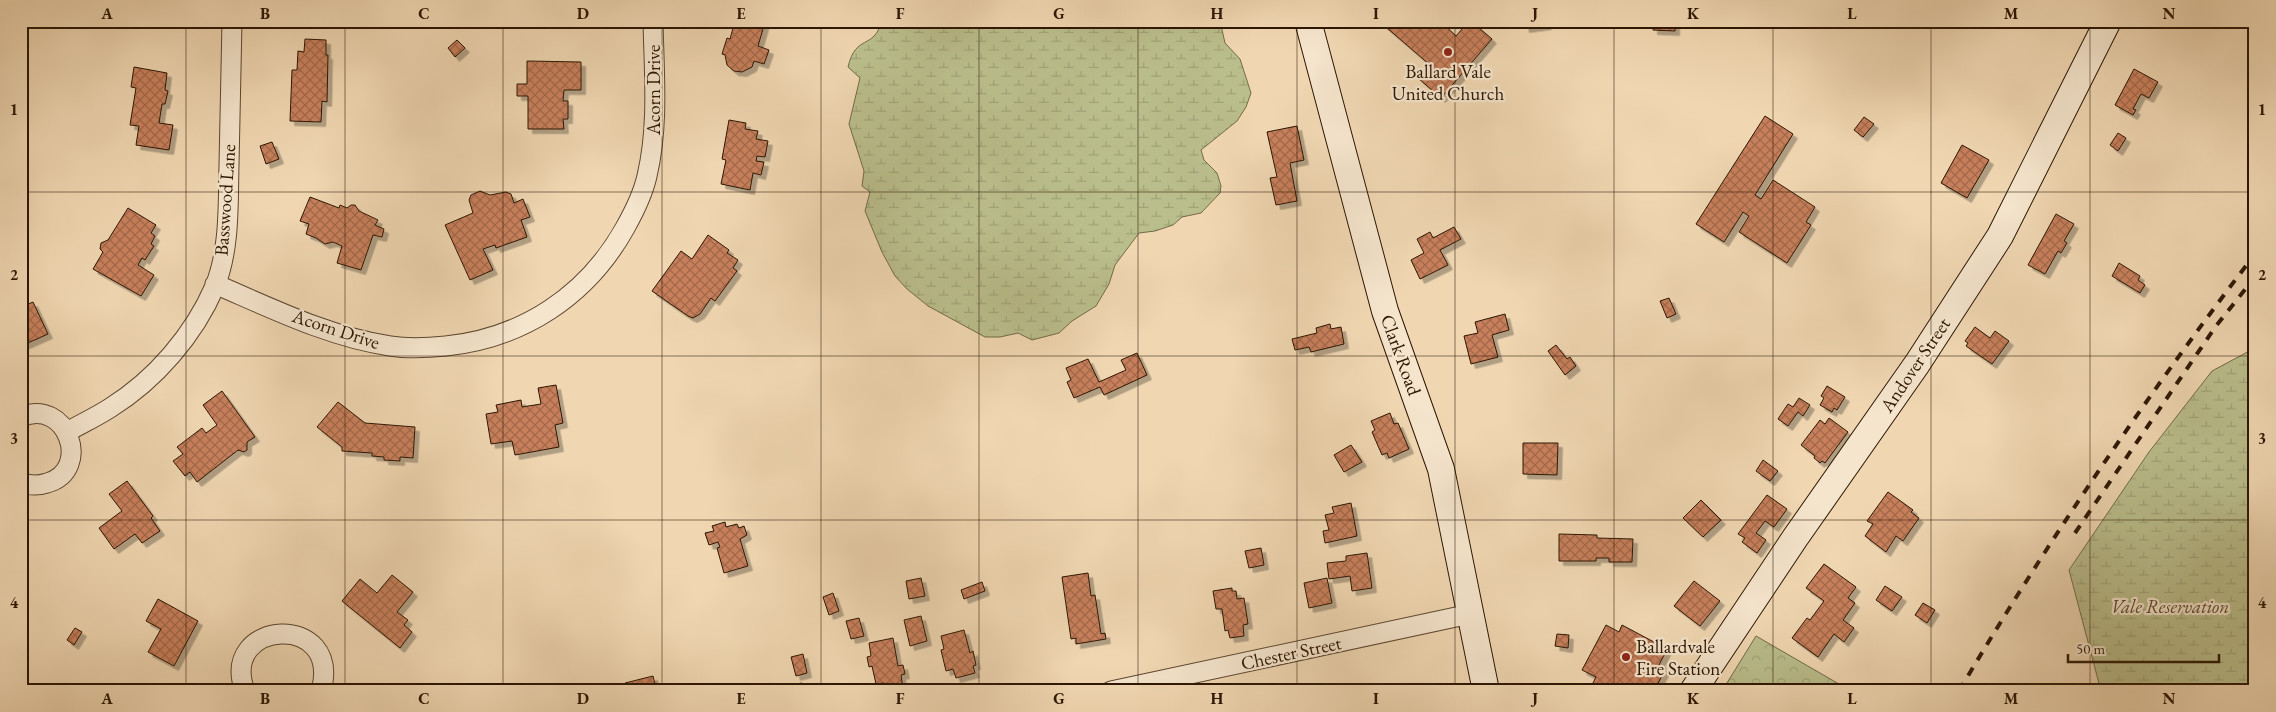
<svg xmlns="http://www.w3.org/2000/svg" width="2276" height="712" viewBox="0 0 2276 712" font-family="'EB Garamond',serif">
<defs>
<pattern id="forest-crowns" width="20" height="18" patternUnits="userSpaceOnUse" patternTransform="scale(1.25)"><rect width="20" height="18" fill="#babe8c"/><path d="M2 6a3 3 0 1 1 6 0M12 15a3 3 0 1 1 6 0" fill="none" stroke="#a0a377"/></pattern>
<pattern id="wetland-marsh" width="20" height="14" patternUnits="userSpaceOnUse" patternTransform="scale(1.25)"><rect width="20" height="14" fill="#babe8c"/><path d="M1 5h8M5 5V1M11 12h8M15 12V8" fill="none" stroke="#a0a377"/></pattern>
<pattern id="building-cross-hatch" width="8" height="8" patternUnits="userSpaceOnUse" patternTransform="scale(1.25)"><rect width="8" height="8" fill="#c8805c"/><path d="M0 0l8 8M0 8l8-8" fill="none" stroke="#a3684a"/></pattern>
<filter id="shadow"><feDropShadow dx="4.5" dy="4.5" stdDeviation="0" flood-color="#0004"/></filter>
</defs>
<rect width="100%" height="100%" fill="#f0d7b2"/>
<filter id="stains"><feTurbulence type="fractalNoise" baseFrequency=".004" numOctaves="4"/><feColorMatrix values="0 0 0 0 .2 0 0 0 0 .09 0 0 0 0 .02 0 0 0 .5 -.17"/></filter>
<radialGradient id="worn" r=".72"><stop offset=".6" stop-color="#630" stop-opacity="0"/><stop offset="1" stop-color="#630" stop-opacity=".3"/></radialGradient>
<path fill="url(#forest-crowns)" stroke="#736a48" d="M1756 636 1851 691H1722Z"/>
<path fill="url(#wetland-marsh)" stroke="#736a48" d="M882 21H1220L1225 43 1240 59 1251 93 1246 107 1237 121 1201 150 1204 160 1217 173 1221 186 1220 193 1201 213 1182 217 1173 225 1155 231 1139 233 1115 265 1109 284 1096 306 1072 321 1059 333 1032 340 1018 333 1000 337H985L928 306 907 289 895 276 882 252 865 211 870 192 862 186 864 171 849 124 860 78 848 67C856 33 873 51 882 21Z
M2255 348V691H2101L2069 570 2149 452 2212 371Z"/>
<path fill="url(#building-cross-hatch)" stroke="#2c1603" filter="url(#shadow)" d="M735 21H773L772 24 765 22 758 46 769 50 764 64 754 61 752 67 742 72 734 71 727 65 725 55 722 54 727 38 730 39Z
M1440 21 1456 36 1469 21H1471L1492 39 1441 98 1418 78 1430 65 1380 22Z
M1524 21H1546L1547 25 1525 28Z
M1653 21H1675V31L1653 30Z
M305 39 326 40V55H328L327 102 322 101 321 122 290 121 292 70H297L298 51 304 52Z
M457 40 465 48 455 57 448 48Z
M527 61 581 62V90H564L563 101H568V119H563L564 129H528V96H517V84H527Z
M134 67 167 73 165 90 168 91 165 104H162L159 123 173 125 169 150 136 145 139 126 130 125 136 88 131 87Z
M2134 69 2158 82 2149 98 2141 94 2133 109 2136 110 2133 115 2115 105Z
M1765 116 1793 134 1755 195 1761 199 1773 180 1815 207 1806 222 1811 225 1787 263 1739 232 1749 216 1743 212 1724 242 1696 224Z
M1864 117 1874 124 1863 137 1854 130Z
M729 120 746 123 745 129 758 131 756 139 768 141 765 157 757 156 756 161 764 162 761 175 753 173 750 190 721 184 726 160 722 159Z
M1297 126 1304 160 1290 163 1297 201 1276 205 1270 178 1277 177 1267 132Z
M2118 133 2126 138 2118 151 2110 145Z
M272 142 279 159 266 164 260 146Z
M1962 145 1989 160 1967 198 1941 183Z
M480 191 490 195 506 192 511 194 514 203 523 199 530 217 521 220 527 237 496 248 495 245 483 249 493 270 470 280 445 225 473 213 469 200 471 195Z
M310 197 339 208 340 205 347 208 351 205H355L359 211 378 220 375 225 384 229 382 237 373 235 361 270 337 263 342 246 333 242 325 244 316 238 306 234 309 224 300 221Z
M128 208 156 225 151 233 155 236 151 244 154 246 145 260 142 258 138 265 154 275 141 296 93 269 103 252 100 249 101 243 108 240Z
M2056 214 2074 224 2064 241 2067 243 2061 253 2058 251 2045 274 2028 265Z
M1454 227 1461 239 1440 250 1448 265 1420 279 1411 260 1424 253 1417 239 1430 232 1433 238Z
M708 235 729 250 727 253 738 260 733 268 737 271 715 301 711 298 700 314 693 318 688 316 652 291 681 251 692 259Z
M2119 263 2140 276 2138 280 2145 285 2140 293 2112 276Z
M1669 298 1676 314 1667 318 1660 301Z
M33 302 48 334 21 346V307Z
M1505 314 1509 330 1492 335 1498 357 1471 364 1464 336 1478 333 1475 322Z
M1330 324 1331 329 1341 327 1344 344 1311 352 1309 347 1295 350 1292 339 1317 333 1316 328Z
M1975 327 1990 338 1995 331 2009 341 1992 364 1966 346 1968 343 1965 341Z
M1556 345 1567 359 1570 357 1576 366 1565 375 1548 351Z
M1137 353 1147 375 1104 395 1100 387 1074 398 1067 382 1071 380 1066 368 1088 359 1099 382 1126 370 1121 360Z
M556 385 563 423 555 425 559 447 515 455 512 441 491 444 486 414 498 412 496 405 521 400 522 407 541 404 538 388Z
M1827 386 1845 397 1837 410 1834 408 1832 412 1820 405 1824 398 1821 396Z
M222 391 255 437 247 442V450L244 452 238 450 197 482 190 472 185 476 173 461 183 454 177 447 202 428 206 433 217 425 203 405Z
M1799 398 1810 405 1803 416 1798 412 1788 426 1778 419 1788 404 1793 407Z
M338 402 365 423 415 427 413 458 400 457V461L384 460V457L372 456V453L342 451V447L317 427Z
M1390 413 1394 424 1398 423 1409 449 1389 458 1387 453 1382 455 1372 432 1375 430 1371 421Z
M1829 418 1848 432 1825 463 1822 461 1820 463 1814 458 1815 456 1801 445 1820 420 1825 424Z
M1523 443H1558L1557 475 1523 474Z
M1351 445 1362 462 1344 472 1334 455Z
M1763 460 1778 471 1770 481 1756 471Z
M127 481 153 516 151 518 160 531 142 543 135 534 114 549 99 528 122 511 109 494Z
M1888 492 1913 510 1911 512 1919 518 1903 541 1896 536 1886 552 1865 536 1873 524 1867 521Z
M1767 495 1787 509 1774 527 1765 521 1756 533 1766 540 1757 553 1742 542 1745 538 1738 534Z
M1701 500 1721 520 1703 537 1683 518Z
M1351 503 1357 536 1325 543 1323 531 1329 530 1325 515 1334 513 1332 507Z
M725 522 726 527 737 524 739 528 744 526 747 535 740 539 748 566 724 573 717 548 720 547 718 542 709 545 705 533 714 531 712 526Z
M1559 534 1597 535V538L1633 539 1632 562H1609V558H1596V561H1559Z
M1261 548 1264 565 1249 568 1245 551Z
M1367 553 1372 588 1352 591 1350 576 1329 579 1327 563 1346 561V556Z
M1824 564 1856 587 1848 598 1855 603 1843 620 1854 628 1844 642 1834 634 1818 657 1792 638 1807 618 1810 620 1824 601 1806 588Z
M1088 573 1091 596 1095 595 1101 634 1105 633 1106 639 1076 644V638L1071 639 1062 577Z
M392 575 413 592 397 612 408 620 404 625 412 632 400 648 342 601 360 579 377 593Z
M921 578 925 596 909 599 906 581Z
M1327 578 1332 603 1309 608 1304 583Z
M1694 581 1720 601 1700 626 1674 606Z
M982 582 985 591 964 599 961 590Z
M1885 586 1902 597 1892 611 1876 600Z
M1232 588V591H1236L1237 599 1244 598 1248 624 1243 625 1244 636 1230 638 1228 630 1225 631 1222 609H1216L1213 591Z
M833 593 839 611 829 615 823 597Z
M158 599 198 621 174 666 148 652 161 629 146 621Z
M1923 603 1935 610 1927 623 1915 615Z
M921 616 927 641 910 646 904 620Z
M859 618 864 636 851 639 846 621Z
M1606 625 1619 632 1622 625 1667 649 1659 665 1666 668 1654 691H1589L1596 677 1582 670Z
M75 628 82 632 74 645 67 640Z
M964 630 970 653 973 651 976 665 973 666 975 673 956 678 953 669 946 671 941 650 944 649 941 636Z
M1557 634 1569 635 1568 648 1555 646Z
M893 638 898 666 903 665 905 674 901 675 903 689 886 691 884 683 876 684 872 666 869 667 867 657 871 656 869 643Z
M803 654 807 673 796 676 791 657Z
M653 676 656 688 647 691H627L625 683Z
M802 683 803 691H781L780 687Z
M1535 684 1536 691H1509V687Z"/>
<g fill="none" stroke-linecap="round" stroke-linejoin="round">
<g stroke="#5d462f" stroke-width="21">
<path id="minor" d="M215 284C271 308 329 337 390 346 409 349 427 348 446 346 523 338 587 296 625 228 634 212 643 194 647 176 659 125 654 73 653 21
M21 417C67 397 93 470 47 483 38 486 30 486 21 482
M67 432C81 424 96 417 110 408 155 380 194 335 215 286 230 249 228 204 229 165 230 117 231 69 232 21
M245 691C218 619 343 611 321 691
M1111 691 1470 614"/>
</g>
<g stroke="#2c1603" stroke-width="28">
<path id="secondary" d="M1308 21 1385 311 1441 469 1486 691
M1693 691 1795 538 1917 364 2000 236 2108 21"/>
</g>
<use href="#minor" stroke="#f5e5cd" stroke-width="19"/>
<use href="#secondary" stroke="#f5e5cd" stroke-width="26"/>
<path stroke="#2c1603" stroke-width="4" stroke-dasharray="9 9" stroke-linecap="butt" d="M2075 533 2216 326 2255 277
M1959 691C2049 539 2148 394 2255 254"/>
</g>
<path fill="none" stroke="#2c1603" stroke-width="1" stroke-opacity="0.55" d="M186 21V691M345 21V691M503 21V691M662 21V691M821 21V691M979 21V691M1138 21V691M1297 21V691M1455 21V691M1614 21V691M1773 21V691M1931 21V691M2090 21V691M21 192H2255M21 356H2255M21 520H2255"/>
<g fill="#8f2418" stroke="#f5e5cd" stroke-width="2">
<circle cx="1448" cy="52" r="5"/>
<circle cx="1626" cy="657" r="5"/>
</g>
<g text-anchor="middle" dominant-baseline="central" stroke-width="4.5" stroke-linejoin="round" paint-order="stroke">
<g font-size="19" fill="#2c1603" stroke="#f5e5cd">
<text x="1448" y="71">Ballard Vale<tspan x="1448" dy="22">United Church</tspan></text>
<text x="1636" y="646" text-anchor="start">Ballardvale<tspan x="1636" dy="22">Fire Station</tspan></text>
</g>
<g font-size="19" fill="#2c1603" stroke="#f5e5cd">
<text transform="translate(653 90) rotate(-90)">Acorn Drive</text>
<text transform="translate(225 200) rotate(-86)">Basswood Lane</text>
<text transform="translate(336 329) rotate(18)">Acorn Drive</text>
<text transform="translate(1401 355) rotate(70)">Clark Road</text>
<text transform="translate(1915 365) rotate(-56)">Andover Street</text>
<text transform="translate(1291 653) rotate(-12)">Chester Street</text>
</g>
<g font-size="19" font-style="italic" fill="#57482c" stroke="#f5e5cd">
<text x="2170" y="606">Vale Reservation</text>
</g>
</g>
<rect width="2276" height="712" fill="none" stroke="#f0d7b2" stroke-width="55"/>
<path d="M2068 654v8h151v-8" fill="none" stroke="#2c1603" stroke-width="2.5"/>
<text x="2076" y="654" font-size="15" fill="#2c1603" stroke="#f5e5cd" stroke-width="4" paint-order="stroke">50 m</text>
<rect x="28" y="28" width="2220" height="656" fill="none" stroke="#2c1603" stroke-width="2"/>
<g font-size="16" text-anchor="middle" font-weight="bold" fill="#2c1603">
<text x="107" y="19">A</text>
<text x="265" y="19">B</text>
<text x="424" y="19">C</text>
<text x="583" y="19">D</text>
<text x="741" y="19">E</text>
<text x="900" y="19">F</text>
<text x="1059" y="19">G</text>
<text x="1217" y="19">H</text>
<text x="1376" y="19">I</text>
<text x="1535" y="19">J</text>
<text x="1693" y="19">K</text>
<text x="1852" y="19">L</text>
<text x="2011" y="19">M</text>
<text x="2169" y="19">N</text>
<text x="14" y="115">1</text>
<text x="2262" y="115">1</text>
<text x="14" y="280">2</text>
<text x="2262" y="280">2</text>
<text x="14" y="444">3</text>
<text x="2262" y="444">3</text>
<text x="14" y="608">4</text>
<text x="2262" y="608">4</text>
<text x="107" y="704">A</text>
<text x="265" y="704">B</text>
<text x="424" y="704">C</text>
<text x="583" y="704">D</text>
<text x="741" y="704">E</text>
<text x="900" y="704">F</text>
<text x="1059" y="704">G</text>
<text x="1217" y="704">H</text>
<text x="1376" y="704">I</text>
<text x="1535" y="704">J</text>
<text x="1693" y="704">K</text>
<text x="1852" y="704">L</text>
<text x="2011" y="704">M</text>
<text x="2169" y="704">N</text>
</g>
<rect width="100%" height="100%" filter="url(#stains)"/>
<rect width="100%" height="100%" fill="url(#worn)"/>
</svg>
